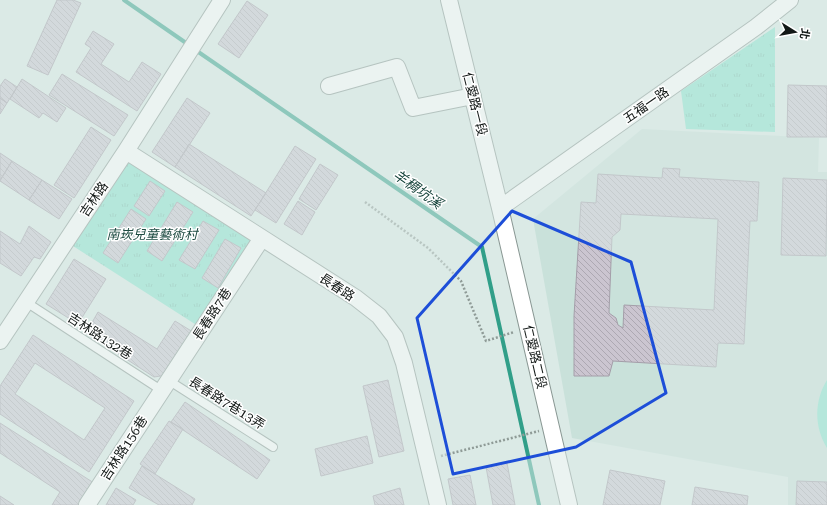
<svg xmlns="http://www.w3.org/2000/svg" width="827" height="505" viewBox="0 0 827 505" font-family="'Roboto Serif','Noto Sans TC',serif">
<defs>
<pattern id="grass-tufts" width="24" height="20" patternUnits="userSpaceOnUse"><rect width="24" height="20" fill="#88e4ce"/><path d="M3 7l-1-3M5 7V3M7 7l1-3M15 17l-1-3M17 17v-4M19 17l1-3" fill="none" stroke="#74c3b0"/></pattern>
<pattern id="building-back-hatch" width="6" height="6" patternUnits="userSpaceOnUse"><rect width="6" height="6" fill="#cbc5d0"/><path d="M-1 5l2 2M0 0l6 6M5-1l2 2" fill="none" stroke="#ada8b2"/></pattern>
</defs>
<rect width="100%" height="100%" fill="#dbeae6"/>
<path fill="#c9e1da" d="M642 129 819 138 818 172H827V505H788V477L572 438 533 219Z"/>
<path fill="url(#grass-tufts)" d="M775 27V132L686 129 681 91Z
M130 158 254 239 198 326 73 246Z"/>
<path fill="#88e4ce" d="M827 380V448C814 427 814 401 827 380Z"/>
<g fill="none" stroke-linecap="round" stroke-linejoin="round">
<path stroke="#319f89" stroke-width="4" d="M124 0 189 45
M194 49 482 247 539 505"/>
</g>
<path fill="url(#building-back-hatch)" stroke="#a49ea9" fill-rule="evenodd" d="M57 0H73L81 3 48 75 27 66Z
M247 1 268 15 239 58 218 44Z
M93 31 114 44 101 64 129 82 142 62 161 74 137 111 76 72 91 48 85 44Z
M62 74 128 115 114 136 49 95Z
M5 79 17 87 7 103 0 98V86Z
M22 79 66 108 57 122 43 113 39 118 10 99Z
M788 85 827 86V137H787Z
M0 98 7 103 0 114Z
M187 98 210 113 175 167 152 152Z
M91 127 111 140 74 198 54 185Z
M189 144 266 193 251 216 175 167Z
M295 146 316 159 276 223 255 210Z
M0 153 12 161 0 180Z
M12 161 42 180 29 200 0 181Z
M320 164 338 175 316 210 299 199Z
M663 168 680 169 679 177 759 182 757 221H750L744 344 718 343 716 367 613 361 609 376H574V316L581 202 596 203 598 174 662 178ZM621 214 718 219 714 310 624 305 623 328 618 325 616 318 609 313 612 237 620 230Z
M783 178 827 180 826 256 781 255Z
M42 180 72 199 59 219 29 200Z
M150 181 165 191 149 216 134 206Z
M298 201 315 212 302 235 284 224Z
M177 202 193 212 162 261 147 251Z
M131 209 146 219 118 263 103 253Z
M203 221 219 230 195 269 179 260Z
M29 226 51 242 40 259 34 257 21 276 0 263V231L20 244Z
M225 239 241 248 218 288 202 278Z
M74 259 106 279 78 324 46 304Z
M98 312 157 349 175 321 193 332 167 375 154 377 86 333Z
M33 335 134 401 89 472 0 414V386ZM35 363 105 408 84 440 15 394Z
M388 380 404 451 379 457 363 386Z
M185 402 270 460 257 479 171 422Z
M169 421 183 429 155 474 140 464Z
M0 423 94 483 80 505H52L60 492 0 453Z
M367 436 373 463 321 476 315 449Z
M507 463 515 505H493L486 467Z
M142 466 195 499 192 505H159L129 488Z
M610 470 665 481 660 505H603Z
M470 475 476 505H453L448 479Z
M797 481 827 482V505H796Z
M695 487 748 496 747 505H692Z
M116 488 136 500 133 505H106Z
M400 488 404 505H375L373 496Z
M0 496 14 505H0Z"/>
<g fill="none" stroke-linecap="round" stroke-linejoin="round">
<g stroke="#899793" stroke-width="10">
<path id="service" d="M26 302 161 390
M168 380 273 447"/>
</g>
<g stroke="#899793" stroke-width="18">
<path id="minor" d="M449 0 500 208 569 505
M329 86 397 67 413 108 473 96
M126 151 356 298 379 316 395 337 404 363 438 505
M500 208 756 27 790 0
M0 341 126 151 222 0
M87 505 262 238"/>
</g>
<path stroke="#8f9b97" stroke-width="2.5" stroke-dasharray="2 2" stroke-linecap="butt" d="M365 202 428 248 461 281 486 341 514 332
M441 456 539 431"/>
<use href="#service" stroke="#fff" stroke-width="8"/>
<use href="#minor" stroke="#fff" stroke-width="16"/>
</g>
<path d="M0 0H827V505H0ZM512 211 631 262 666 393 576 447 453 474 417 318Z" fill="#dbeae6" fill-opacity=".55" fill-rule="evenodd"/>
<path fill="none" stroke="#1d4ed8" stroke-width="3" stroke-linejoin="round" d="M512 211 631 262 666 393 576 447 453 474 417 318Z"/>
<g text-anchor="middle" dominant-baseline="central" stroke-width="3" stroke-linejoin="round" paint-order="stroke">
<g font-size="13" fill="#121816" stroke="#fff">
<text transform="translate(475 104) rotate(76)">仁愛路一段</text>
<text transform="translate(646 105) rotate(-35)">五福一路</text>
<text transform="translate(94 199) rotate(-56)">吉林路</text>
<text transform="translate(337 287) rotate(33)">長春路</text>
<text transform="translate(212 314) rotate(-57)">長春路7巷</text>
<text transform="translate(100 336) rotate(33)">吉林路132巷</text>
<text transform="translate(535 357) rotate(77)">仁愛路二段</text>
<text transform="translate(227 403) rotate(32)">長春路7巷13弄</text>
<text transform="translate(124 448) rotate(-57)">吉林路156巷</text>
</g>
<g font-size="13" font-style="italic" fill="#1d4b41" stroke="#fff">
<text x="152" y="234">南崁兒童藝術村</text>
</g>
<g font-size="14" font-style="italic" fill="#0d3d34" stroke="#fff">
<text transform="translate(418 189) rotate(35)">羊稠坑溪</text>
</g>
</g>
<g transform="translate(795 32) rotate(101)" stroke="#ffffff" stroke-width="3" paint-order="stroke">
<path d="M0-3L7 15L0 10L-7 15Z" fill="#121816"/>
<text y="-6" font-size="11" font-weight="bold" text-anchor="middle" fill="#121816">北</text>
</g>
</svg>
